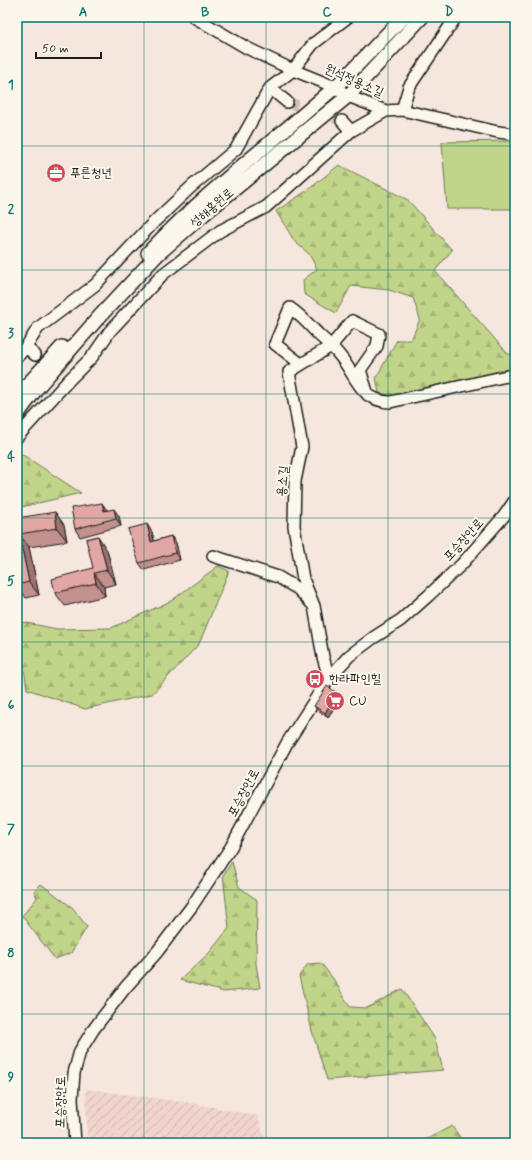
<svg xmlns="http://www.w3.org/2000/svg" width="532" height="1160" viewBox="0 0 532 1160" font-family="Mynerve,'Poor Story',sans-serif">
<defs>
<pattern id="industrial-furrows" width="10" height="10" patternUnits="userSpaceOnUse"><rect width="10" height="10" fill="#f0d4cd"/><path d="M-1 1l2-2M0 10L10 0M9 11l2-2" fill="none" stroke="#cdb5af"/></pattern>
<pattern id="forest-firs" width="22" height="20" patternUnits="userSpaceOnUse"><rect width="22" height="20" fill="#c1d58a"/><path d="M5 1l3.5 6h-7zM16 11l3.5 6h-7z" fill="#a5b676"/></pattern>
</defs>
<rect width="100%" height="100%" fill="#f6e7de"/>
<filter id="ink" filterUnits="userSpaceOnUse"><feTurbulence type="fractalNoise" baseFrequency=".025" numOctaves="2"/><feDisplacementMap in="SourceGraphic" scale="8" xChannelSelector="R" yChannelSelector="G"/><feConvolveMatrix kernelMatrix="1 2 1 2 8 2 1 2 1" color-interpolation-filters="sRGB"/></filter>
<g filter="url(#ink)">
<path fill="url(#industrial-furrows)" d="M86 1089 191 1103 258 1116 266 1143H87Z"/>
<path fill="#c1d58a" stroke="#6e7853" d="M515 141V209H447L442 142Z"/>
<path fill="url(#forest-firs)" stroke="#6e7853" d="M339 165 408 200 452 250 435 271 508 354 515 355V371L509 369 392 396 379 393 376 378 397 340H411L420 319 413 298 389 290 351 286 336 313 304 294 303 280 317 269 309 254 295 242 276 211 308 190Z
M20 453 81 493 17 508V457Z
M218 566 229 571 199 644 152 694 85 709 27 689 17 621 57 629 111 628 171 601Z
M232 862 239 887 257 900 256 964 260 988 224 992 180 980 209 953 229 928 223 875Z
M41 884 73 908 87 927 71 953 55 959 22 916 37 898 34 891Z
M321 963 334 980 350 1007 367 1008 402 989 435 1039 443 1070 327 1080 312 1031 299 976 308 964Z
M452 1126 464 1143H419Z"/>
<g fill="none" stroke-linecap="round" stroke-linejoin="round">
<path stroke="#cabeb7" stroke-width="11" stroke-dasharray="11 5.5" stroke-linecap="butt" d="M287 102 342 121
M35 355 61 374"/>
<g stroke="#1c1c1c" stroke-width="14">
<path id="minor" d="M194 17 247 48 293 70 335 87 348 96 386 111 402 110 498 132 515 134
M270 88 287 102
M402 110 409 87 456 17
M342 121 351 131
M26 347 35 355
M17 357 26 347 38 328 95 285 154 222 191 187 236 149 270 88 293 70 313 44 348 17
M301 364 275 344 290 308C302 316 310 326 320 336 327 342 334 348 340 356 356 375 360 401 390 402L507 376 515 378
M17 437 69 380 92 357 110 331 163 274 220 231 266 207 351 131 386 111
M213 556 278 577 298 589 314 606 323 657 329 678
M314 606 303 579 294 526 295 481 302 447 289 372 331 346 352 321 379 334 377 346 360 370 368 395
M75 1143 72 1099 74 1073 80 1051 93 1030 125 988 157 952 192 906 231 847 287 743 329 678 349 656 373 638 401 620 428 596 462 564 504 516 515 500"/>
</g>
<g stroke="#1c1c1c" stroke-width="16">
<path id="major" d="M148 253C205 192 272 143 334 88 358 66 380 40 404 17
M17 396 62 347
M17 415 37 388 99 317 158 254 204 214 348 96 422 17"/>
</g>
<use href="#minor" stroke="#fbf7ec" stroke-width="11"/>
<use href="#major" stroke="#fbf7ec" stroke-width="13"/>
</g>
<path fill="#c2908d" stroke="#1c1c1c" d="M107 510 119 516 121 526 80 537 75 529Z
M55 512 64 525 67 541 29 547 39 595 26 598 17 585V529Z
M152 532 154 541 171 536 176 543 180 560 144 570 139 563Z
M107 550 116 584 104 587 105 596 65 606 55 593 93 568Z
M341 698 328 717 318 711 314 706Z"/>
<path fill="#9e7573" stroke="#1c1c1c" d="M102 503 107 510 104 511Z
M114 509 119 516 121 526 116 518Z
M55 512 64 525 67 541 57 528Z
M147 524 152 532 156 549 151 542Z
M19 534 29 547 39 595 29 582Z
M98 536 107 550 116 584 107 570Z
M171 536 176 543 180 560 175 553Z
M94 573 104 587 105 596 96 583Z
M337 693 341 698 328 717 325 713Z"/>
<path fill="#e2a7a4" stroke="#1c1c1c" d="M102 503 104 511 114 509 116 518 75 529 71 508Z
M55 512 57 528 19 534 29 582 17 585V518Z
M147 524 151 542 171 536 175 553 139 563 128 529Z
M98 536 107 570 94 573 96 583 55 593 52 579 93 568 86 539Z
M327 686 337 693 325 713 314 706Z"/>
</g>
<path fill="none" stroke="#0f766e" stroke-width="1" stroke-opacity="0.55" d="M144 17V1143M266 17V1143M388 17V1143M17 146H515M17 270H515M17 394H515M17 518H515M17 642H515M17 766H515M17 890H515M17 1014H515"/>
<defs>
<g id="office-disc" transform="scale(1)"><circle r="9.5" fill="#d1495b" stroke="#fbf7ec"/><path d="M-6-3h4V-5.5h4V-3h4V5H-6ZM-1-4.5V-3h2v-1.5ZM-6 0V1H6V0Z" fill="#fff"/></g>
<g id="bus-disc" transform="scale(1)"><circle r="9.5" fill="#d1495b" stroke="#fbf7ec"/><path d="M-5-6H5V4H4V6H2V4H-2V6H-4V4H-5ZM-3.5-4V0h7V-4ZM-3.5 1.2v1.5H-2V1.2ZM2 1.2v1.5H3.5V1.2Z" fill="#fff"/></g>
<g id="supermarket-disc" transform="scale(1)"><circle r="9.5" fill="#d1495b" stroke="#fbf7ec"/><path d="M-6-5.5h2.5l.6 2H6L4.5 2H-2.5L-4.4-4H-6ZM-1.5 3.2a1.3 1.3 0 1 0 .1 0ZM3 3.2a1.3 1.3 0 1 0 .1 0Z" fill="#fff"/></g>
</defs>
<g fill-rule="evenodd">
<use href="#office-disc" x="56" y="173"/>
<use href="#bus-disc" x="315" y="679"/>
<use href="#supermarket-disc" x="335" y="701"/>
</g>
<g text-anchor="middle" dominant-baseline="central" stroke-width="4" stroke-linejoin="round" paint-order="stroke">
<g font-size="13" fill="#1c1c1c" stroke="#fbf7ec">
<text transform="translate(354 81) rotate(24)">원석정용소길</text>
<text transform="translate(212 208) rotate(-40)">성해홍원로</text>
<text transform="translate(283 481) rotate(-84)">용소길</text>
<text transform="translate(464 540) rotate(-48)">포승장안로</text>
<text transform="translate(244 793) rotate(-62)">포승장안로</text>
<text transform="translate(61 1102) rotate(-89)">포승장안로</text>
</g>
<g font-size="13" fill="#1c1c1c" stroke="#fbf7ec" text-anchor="start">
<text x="70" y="173">푸른청년</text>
<text x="329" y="679">한라파인힐</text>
<text x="349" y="701">CU</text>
</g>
</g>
<rect width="532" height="1160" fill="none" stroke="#fbf7ec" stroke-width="44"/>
<path d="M36 52v6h65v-6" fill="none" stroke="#1c1c1c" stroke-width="2"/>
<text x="42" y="52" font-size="12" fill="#1c1c1c" stroke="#fbf7ec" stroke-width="3" paint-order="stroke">50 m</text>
<rect x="22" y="22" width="488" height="1116" fill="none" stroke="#0f766e" stroke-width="1.5"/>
<g font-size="13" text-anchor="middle" font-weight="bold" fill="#0f766e">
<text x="83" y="16">A</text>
<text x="205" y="16">B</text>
<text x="327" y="16">C</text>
<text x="449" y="16">D</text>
<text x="11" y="89">1</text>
<text x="11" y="213">2</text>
<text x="11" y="337">3</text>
<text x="11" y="461">4</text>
<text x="11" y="585">5</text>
<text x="11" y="709">6</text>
<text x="11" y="833">7</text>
<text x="11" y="957">8</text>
<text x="11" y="1081">9</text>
</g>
</svg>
